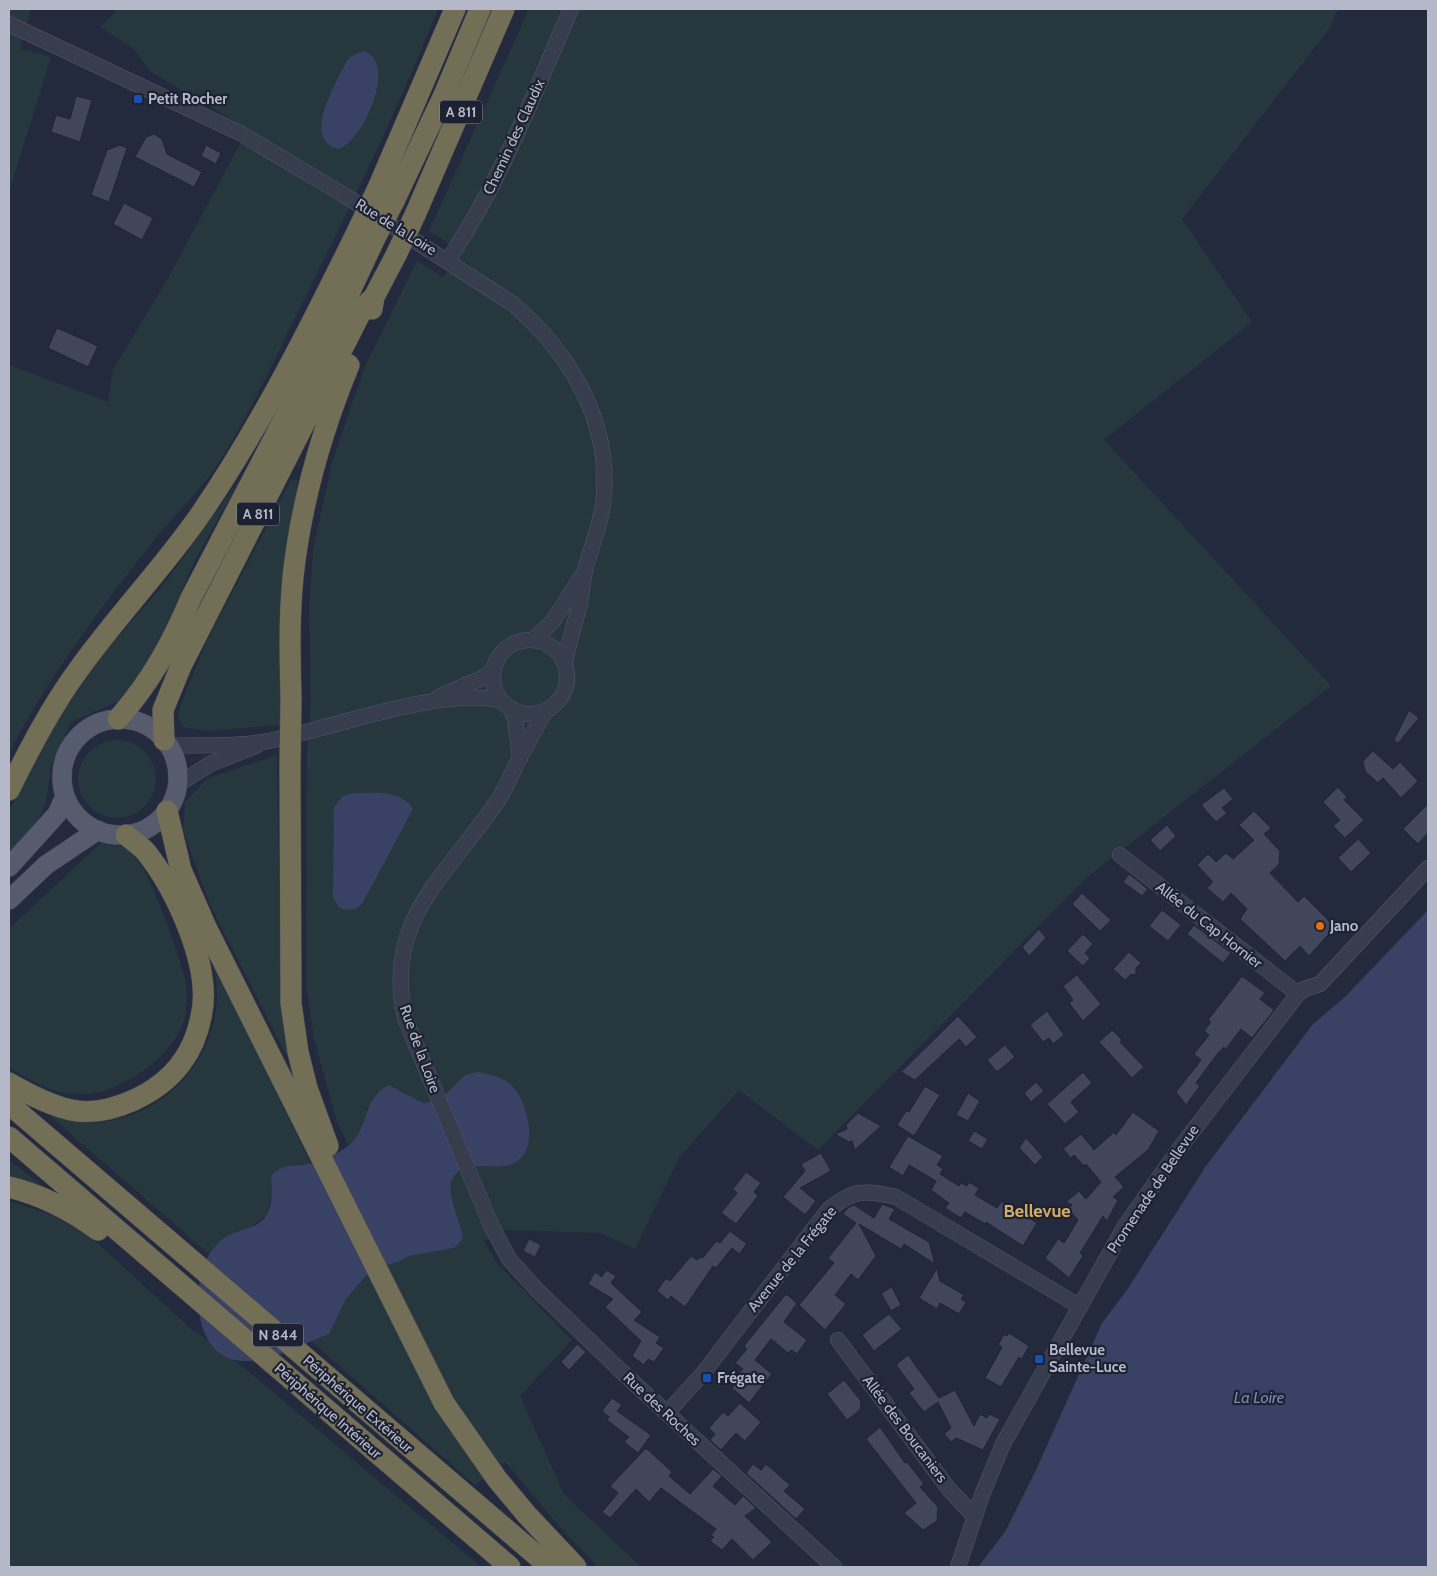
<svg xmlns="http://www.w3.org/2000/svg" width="1437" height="1576" viewBox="0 0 1437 1576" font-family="Cabin,sans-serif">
<rect width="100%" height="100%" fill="#242a3d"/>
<path fill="#26373e" d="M9 9H31L20 49 51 57 9 192Z
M119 9H438C397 111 349 210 300 308 272 364 247 422 212 472 196 495 175 514 158 535 105 602 48 677 9 753V365L108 402 113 370 167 280 248 129 150 71 133 48 100 27Z
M529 9H1338L1329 29 1182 219 1252 322 1104 440 1331 686 1085 879 818 1150 739 1090 679 1158 635 1249 600 1233 505 1230 484 1241 496 1262 572 1340 520 1396 564 1494 641 1567H599L566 1534 505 1462 475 1485 311 1341 329 1334 346 1299 365 1277 379 1267 398 1262 409 1256 454 1248 463 1239 449 1189 453 1178 463 1168 484 1165H511L457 1084 435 1101 423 1103 400 1090 368 1107 360 1135 349 1146 337 1122 314 1039 306 983 307 750 311 702 309 610 313 549 332 463 365 366 417 261 443 277 461 251 429 231Z
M241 478 196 558 154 655 119 701 71 722 51 766 46 802 39 819 9 856V811L53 726 105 652 163 585Z
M291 480H298L285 560 281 725 209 731 183 727 178 716 181 703 207 641Z
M78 779a39 39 0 1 1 78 0a39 39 0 1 1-78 0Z
M277 755 281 1004 288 1059 210 905 183 830 185 802 208 778Z
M102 842C111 843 122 845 130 851 148 863 178 952 184 975 187 985 187 999 186 1009 184 1050 124 1092 86 1094 57 1096 32 1082 9 1067V929Z
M213 963 311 1164H296L271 1176 272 1191 267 1214 248 1230 224 1237 209 1254 49 1115C64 1118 80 1123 95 1123 101 1123 108 1121 114 1120 170 1108 212 1060 217 1001 218 989 215 975 213 963Z
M9 1160 52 1193 9 1177Z
M9 1201 50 1214 90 1236 191 1329 224 1351 481 1567H9Z"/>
<path fill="#394264" d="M363 51C400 62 361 144 338 149 301 139 336 84 346 62L350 57Z
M354 793C375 793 400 789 413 809L362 904 355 909 344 910 338 906 333 897 334 807 343 796Z
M1428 910V1567H978L1005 1532 1036 1470 1102 1323 1127 1290 1206 1166 1313 1024 1345 997Z
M478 1072C493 1075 508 1078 517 1092 529 1110 539 1153 512 1164 493 1172 464 1156 452 1180 446 1194 461 1222 463 1239L454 1248 409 1256 398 1262 379 1267 365 1277 346 1299 329 1334C302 1344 272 1362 243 1361 194 1360 189 1285 210 1253 213 1249 220 1240 225 1237 239 1229 258 1230 267 1214 273 1203 272 1188 271 1176 283 1162 297 1167 313 1163 326 1160 337 1154 348 1146 370 1129 361 1098 389 1085L423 1103 435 1101 448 1092 465 1075Z"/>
<path fill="#41465d" stroke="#1f2434" d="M76 96 92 100 80 142 51 132 56 115 70 119Z
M154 134 162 139 167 154 202 172 194 187 135 157 146 137Z
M120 145 127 148 109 202 91 195 107 150Z
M206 145 221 153 216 164 201 156Z
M124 203 153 218 142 240 113 224Z
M57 328 98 346 88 367 48 348Z
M1409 710 1419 718 1398 743 1394 740Z
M1373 751 1393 769 1400 762 1418 781 1401 798 1383 778 1378 783 1365 771 1363 761Z
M1338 787 1347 797 1344 800 1364 820 1345 838 1333 826 1340 820 1323 802Z
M1224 788 1233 799 1222 808 1227 813 1216 822 1201 805Z
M1428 804V833L1418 844 1403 829Z
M1254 811 1271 828 1264 834 1280 851 1279 864 1270 873 1298 902 1304 896 1335 927 1309 956 1300 946 1285 961 1240 919 1247 909 1231 893 1223 902 1207 888 1213 882 1197 865 1208 854 1216 862 1226 853 1233 859 1254 840 1239 825Z
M1167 825 1176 836 1160 851 1150 840Z
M1358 839 1371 853 1351 872 1338 858Z
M1129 874 1148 889 1142 896 1123 882Z
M1082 893 1111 920 1100 931 1072 904Z
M1162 910 1181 925 1168 941 1149 926Z
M1194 925 1231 953 1223 963 1187 934Z
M1039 929 1046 938 1029 956 1022 947Z
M1083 934 1093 944 1085 953 1090 958 1083 966 1067 951Z
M1129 952 1141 963 1136 968V974L1130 975 1125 980 1113 969Z
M1077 975 1101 1004 1083 1021 1069 1003 1073 1000 1063 986Z
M1242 976 1265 993 1260 999 1274 1010 1252 1038 1241 1029 1226 1049 1224 1047 1218 1053 1196 1083 1200 1086 1186 1105 1176 1092 1201 1060 1194 1054 1209 1035 1204 1031 1211 1022 1208 1020Z
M1047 1011 1064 1035 1053 1044 1049 1038 1043 1042 1030 1025Z
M958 1016 977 1037 966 1047 959 1039 915 1080 901 1072Z
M1112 1030 1122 1040 1120 1042 1144 1067 1132 1078 1099 1042Z
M1005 1045 1015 1057 997 1072 987 1060Z
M1083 1072 1092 1083 1071 1102 1079 1112 1065 1124 1047 1104Z
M1036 1082 1044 1091 1031 1102 1024 1093Z
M925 1086 940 1095 914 1136 897 1125 906 1111 909 1112Z
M968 1093 980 1101 968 1121 956 1115Z
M1133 1112 1159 1131 1148 1150 1115 1177 1124 1187 1113 1197 1118 1200 1107 1221 1103 1216 1080 1253 1083 1256 1069 1278 1045 1258 1058 1239 1064 1243 1078 1220 1068 1209 1072 1205 1066 1202 1079 1191 1086 1199 1101 1182 1086 1164 1084 1166 1074 1155 1071 1158 1063 1149 1081 1134 1094 1150 1114 1132 1116 1135Z
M858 1113 881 1126 855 1150 852 1141 849 1142 835 1134 847 1129 846 1125Z
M974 1131 988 1139 982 1149 968 1141Z
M908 1136 943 1156 937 1165 943 1169 940 1174 959 1186 961 1183 967 1186 969 1182 979 1188 975 1195 997 1208 1002 1201 1037 1223 1023 1246 986 1222 985 1224 965 1212 961 1218 945 1208 949 1203 931 1190 936 1181 909 1165 903 1176 889 1167Z
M1026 1138 1043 1157 1035 1165 1019 1148Z
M821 1153 831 1171 800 1188 816 1201 805 1215 783 1197 805 1171 801 1164Z
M746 1172 761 1183 754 1192 758 1196 736 1224 721 1213 737 1193 733 1189Z
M882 1204 895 1209 889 1219 929 1242 935 1264 904 1244 901 1249 859 1224 876 1256 858 1280 851 1274 835 1295 846 1304 825 1330 799 1305 834 1263 828 1258 856 1223 843 1214 849 1207 854 1205 874 1218Z
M730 1231 747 1244 739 1254 732 1248 716 1268 713 1266 685 1307 671 1296 668 1300 657 1291 666 1278 670 1281 691 1256 697 1260 701 1257 703 1258 716 1241 720 1243Z
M529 1239 541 1245 535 1257 523 1251Z
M937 1268 940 1281 964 1295 961 1299 966 1302 959 1314 940 1303 937 1309 919 1298Z
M606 1270 616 1276 611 1283 642 1312 634 1320 660 1337 656 1343 664 1348 654 1362 648 1359 644 1365 632 1356 641 1341 605 1307 613 1299 588 1284 595 1272 602 1277Z
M892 1287 901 1305 891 1311 881 1293Z
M786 1294 797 1303 784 1322 807 1340 797 1354 791 1350 788 1353 771 1339 755 1360 772 1374 749 1403 732 1388 734 1385 731 1382 743 1369 735 1363 747 1349 744 1346Z
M889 1314 902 1329 874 1351 862 1335Z
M1009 1333 1029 1346 1022 1359 1019 1357 1001 1387 985 1378 1002 1347 998 1345 1004 1334 1007 1336Z
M577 1344 586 1352 569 1370 561 1362Z
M908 1355 939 1398 955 1390 974 1426 980 1414 987 1418 989 1414 1000 1419 983 1450 956 1438 951 1442 944 1434 951 1428 938 1402 924 1412 909 1393 914 1389 896 1365Z
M844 1380 861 1401 860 1410 847 1420 827 1394Z
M612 1398 622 1405 617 1411 651 1435 638 1453 624 1442 629 1437 607 1420 609 1417 602 1411Z
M740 1403 761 1422 745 1441 736 1433 721 1450 710 1440 715 1434 709 1428 723 1412 728 1416Z
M880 1427 905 1463 907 1462 924 1484 920 1487 938 1507 937 1521 923 1530 904 1513 916 1503 866 1439Z
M646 1448 672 1472 669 1476 690 1494 713 1469 722 1476 713 1486 735 1505 743 1496 756 1508 745 1516 772 1542 753 1560 732 1539 722 1550 710 1541 714 1537 711 1535 716 1529 661 1488 649 1502 636 1489 610 1518 602 1512 618 1493 610 1486Z
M753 1464 761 1470 766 1464 790 1485 784 1491 805 1509 796 1519 746 1473Z"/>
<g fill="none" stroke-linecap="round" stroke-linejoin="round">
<g stroke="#535868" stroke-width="16">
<path id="minor" d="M9 24 240 133 344 195 513 304C571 354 613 424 603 504 600 527 591 547 585 570 583 581 582 592 580 603 575 623 569 642 565 662
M448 260C500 183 534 94 571 9
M534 639 553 621 581 577
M493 677a37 37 0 1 1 74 0a37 37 0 1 1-74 0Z
M439 697 484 677 493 670
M511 709 515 719 520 758
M546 710C537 726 529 741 520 757 513 770 508 784 500 797 451 873 380 919 406 1021L491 1225 509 1259 536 1289 621 1371 834 1567
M168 746C199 744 233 747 263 742 334 729 431 688 501 700
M177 785 210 764 256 746
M1120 855 1298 994
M838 1340 948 1488 974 1516
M667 1413 704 1372 828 1210C854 1189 865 1190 896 1197L1079 1306
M958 1567 982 1495 1003 1444 1125 1226 1179 1149 1298 994 1304 989 1320 984 1428 868"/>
</g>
<g stroke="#414656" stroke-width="20">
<path id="major" d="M62 777a58 58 0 1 1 116 0a58 58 0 1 1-116 0Z
M9 867 57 814 65 796
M9 900 46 865 98 830"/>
</g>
<g stroke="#404555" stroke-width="22">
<path id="highway" d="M378 188 455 9
M394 201 444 95 480 9
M415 215 504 9
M372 309 374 297 396 255
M291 698C290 658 289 617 293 577 301 503 321 433 349 365
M118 719C151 681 171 645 191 598L343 306 375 238
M164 740 163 710 181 666 363 308 374 297
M290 767 291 1003 298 1052 307 1088 328 1146
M9 790C30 748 51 707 79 669 117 616 163 568 200 515 262 424 311 326 359 228
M167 811 181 870 205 925 444 1403 497 1479 527 1515 576 1567
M9 1083C28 1094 49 1105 71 1110 109 1118 160 1093 182 1062 191 1050 198 1032 201 1017 213 968 176 890 146 852 140 845 132 840 126 835
M9 1104 550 1567
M9 1137 510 1567
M9 1187C41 1195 71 1210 98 1230"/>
</g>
<use href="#minor" stroke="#383d4d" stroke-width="15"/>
<use href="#major" stroke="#565b6d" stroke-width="19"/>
<use href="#highway" stroke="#736e56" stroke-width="21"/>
<g stroke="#404555" stroke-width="22" stroke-linecap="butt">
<path id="highway-bridge" d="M359 228 378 188
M375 238 394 201
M396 255 415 215
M290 767 291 698"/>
</g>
<use href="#highway-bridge" stroke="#736e56" stroke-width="21"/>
</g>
<g fill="#1a4fb4" stroke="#1d2232" stroke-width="2">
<rect x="133" y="94" width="10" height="10" rx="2.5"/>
<rect x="1034" y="1354" width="10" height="10" rx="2.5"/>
<rect x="702" y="1373" width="10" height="10" rx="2.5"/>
</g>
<circle fill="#e8710a" stroke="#1d2232" stroke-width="2" cx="1320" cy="926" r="5"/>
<g text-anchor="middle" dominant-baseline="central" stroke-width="4.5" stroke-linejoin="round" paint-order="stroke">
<g fill="#1d2232" stroke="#878b9b" stroke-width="1">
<rect x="440" y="100.5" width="42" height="23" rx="4"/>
<rect x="237" y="502.5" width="42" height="23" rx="4"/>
<rect x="253" y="1323.5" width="50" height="23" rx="4"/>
</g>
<g font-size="14" font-weight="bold" fill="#b4b8c8">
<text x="461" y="112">A 811</text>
<text x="258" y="514">A 811</text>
<text x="278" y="1335">N 844</text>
</g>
<g font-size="15" font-weight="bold" fill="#b4b8c8" stroke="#1d2232" text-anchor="start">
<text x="148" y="99">Petit Rocher</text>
<text x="1330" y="926">Jano</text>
<text x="1049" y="1350">Bellevue<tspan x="1049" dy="17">Sainte-Luce</tspan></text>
<text x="717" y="1378">Frégate</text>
</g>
<g font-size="15" fill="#b4b8c8" stroke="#1d2232">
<text transform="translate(514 137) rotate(-65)">Chemin des Claudix</text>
<text transform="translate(396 227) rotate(32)">Rue de la Loire</text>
<text transform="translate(1209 925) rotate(38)">Allée du Cap Hornier</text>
<text transform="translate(420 1049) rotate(70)">Rue de la Loire</text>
<text transform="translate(1153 1189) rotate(-56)">Promenade de Bellevue</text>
<text transform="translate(792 1259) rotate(-51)">Avenue de la Frégate</text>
<text transform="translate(358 1404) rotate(41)">Périphérique Extérieur</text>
<text transform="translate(662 1409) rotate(43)">Rue des Roches</text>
<text transform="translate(328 1411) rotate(41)">Périphérique Intérieur</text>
<text transform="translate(905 1429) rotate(53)">Allée des Boucaniers</text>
</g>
<g font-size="16" font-style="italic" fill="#7c88b0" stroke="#1d2232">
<text x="1259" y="1397">La Loire</text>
</g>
<g font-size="18" font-weight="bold" fill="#d3ab65" stroke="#1d2232">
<text x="1037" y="1211">Bellevue</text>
</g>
</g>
<rect width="1437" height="1576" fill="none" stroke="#b4b8c8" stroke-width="20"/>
</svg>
